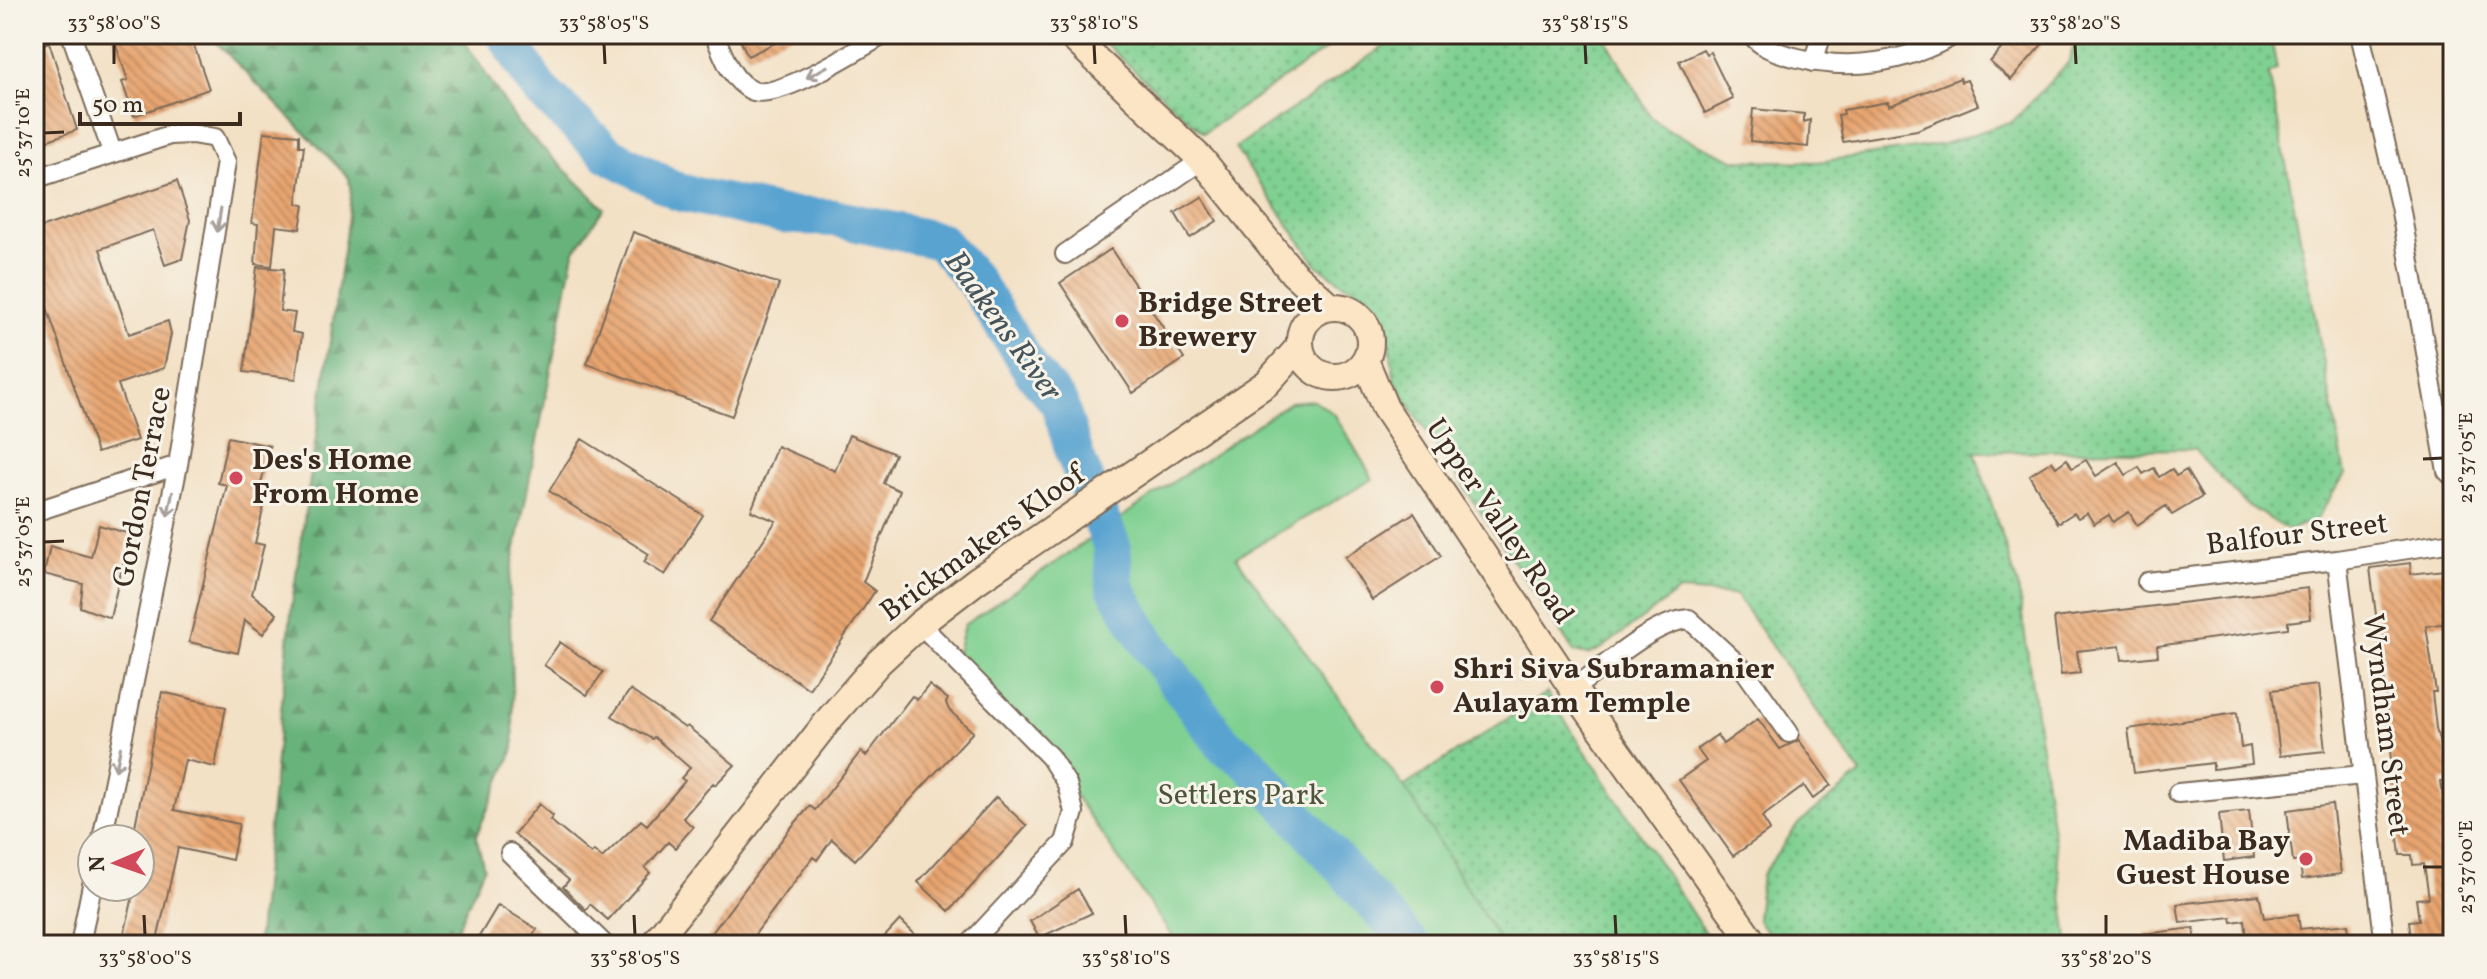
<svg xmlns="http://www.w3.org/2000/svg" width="2487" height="979" viewBox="0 0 2487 979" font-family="Vollkorn,serif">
<defs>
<pattern id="grass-dots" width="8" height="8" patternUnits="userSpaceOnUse" patternTransform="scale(2)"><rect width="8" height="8" fill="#7fd091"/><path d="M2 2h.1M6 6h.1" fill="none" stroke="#69a976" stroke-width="1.8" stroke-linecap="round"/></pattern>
<pattern id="forest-firs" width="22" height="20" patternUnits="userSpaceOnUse" patternTransform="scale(2)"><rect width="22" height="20" fill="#67b27b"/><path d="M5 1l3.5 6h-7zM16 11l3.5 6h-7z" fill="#569164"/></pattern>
<pattern id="building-back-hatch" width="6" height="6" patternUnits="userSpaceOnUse" patternTransform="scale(2)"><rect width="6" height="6" fill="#e7a470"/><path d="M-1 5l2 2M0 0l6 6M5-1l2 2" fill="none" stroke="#bc865b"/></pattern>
</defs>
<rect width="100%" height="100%" fill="#f7f3e8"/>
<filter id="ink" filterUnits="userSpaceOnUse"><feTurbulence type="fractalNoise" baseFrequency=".0125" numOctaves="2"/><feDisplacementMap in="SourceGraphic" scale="16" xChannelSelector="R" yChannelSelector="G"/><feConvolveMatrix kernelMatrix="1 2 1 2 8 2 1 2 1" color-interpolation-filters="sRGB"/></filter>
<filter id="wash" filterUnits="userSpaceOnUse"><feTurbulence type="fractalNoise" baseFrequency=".006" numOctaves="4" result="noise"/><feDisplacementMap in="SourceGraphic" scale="32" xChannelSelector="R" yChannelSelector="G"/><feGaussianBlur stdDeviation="1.8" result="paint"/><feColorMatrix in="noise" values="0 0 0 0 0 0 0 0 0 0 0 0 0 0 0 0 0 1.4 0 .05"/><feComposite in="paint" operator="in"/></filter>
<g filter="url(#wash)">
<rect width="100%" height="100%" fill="#f3e1c6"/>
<path fill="url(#grass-dots)" stroke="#5d7d58" stroke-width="2" d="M1095 34H1349L1203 133Z
M1402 34H1603L1651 117 1669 131 1734 160 1817 162 1944 144 2013 121 2068 63 2078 34H2270L2277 69 2269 74 2345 474 2316 520 2288 530 2244 503 2194 449 1975 452 2018 586 2069 945H1776L1757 919 1762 875 1799 823 1861 774 1736 595 1679 591 1601 649 1588 655 1574 652 1405 399 1394 377 1387 324 1379 305 1368 294 1344 284 1317 265 1235 148Z
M1547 693 1713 945H1502L1403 787Z"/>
<path fill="url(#forest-firs)" stroke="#516e4c" stroke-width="2" d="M208 34H460L519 125 604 208 574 252 509 584 514 749 476 836 484 868 450 945H257L292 603 351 196 349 178Z"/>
<path fill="#7fd091" stroke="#5d7d58" stroke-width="2" d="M1314 400 1335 415 1373 479 1236 557 1409 794 1502 945H1178L1067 784 955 660 964 625 1290 402Z"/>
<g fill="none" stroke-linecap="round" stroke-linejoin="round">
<path stroke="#59a3d0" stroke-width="38" d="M505 34 539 89 608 154 678 192 782 215 834 218 940 241 974 280 1032 371 1059 403 1076 458 1112 546 1115 587 1149 645 1191 701 1225 746 1247 761 1411 945"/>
</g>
<g id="blocks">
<path fill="url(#building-back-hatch)" d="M112 34H190L209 89 134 116 122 82 128 80Z
M737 34H793L748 56Z
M2014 34H2051L2011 80 1990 62Z
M49 42 77 130 34 145V48Z
M1703 49 1706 54 1710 52 1733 99 1705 113 1679 61Z
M1960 78 1961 82 1967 80 1978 105 1917 130 1843 142 1838 115 1844 114 1843 110 1888 102 1889 106Z
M1753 109 1804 114V122L1810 120 1808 147 1750 141Z
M264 132 299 135V146H304L297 204 304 205 300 229 276 226 272 266 255 264 258 224 252 223Z
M177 181 190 220 182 259 165 265 153 230 100 249 129 334 168 321 171 334 164 368 118 384 137 440 97 453 34 270V230Z
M1202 197 1217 221 1190 238 1175 213Z
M633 232 779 284 732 416 587 364Z
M1111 249 1184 359 1133 393 1060 283Z
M257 267 284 269 280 311 295 313 292 332 302 334 296 379 244 372Z
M849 435 895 454 883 483 900 491 863 582 875 591 809 689 709 621 776 521 751 511 777 446 835 471Z
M228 437 270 446 258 496 266 498 255 543 264 545 252 594 277 614 263 634 245 620 238 653 189 642 227 485 218 483Z
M582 439 703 515 665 575 644 562 649 554 549 491Z
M2067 459 2072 468 2086 460 2096 476 2118 462 2126 475 2139 467 2143 474 2154 468 2159 477 2172 469 2176 476 2186 470 2202 497 2172 515 2166 506 2137 525 2129 512 2113 522 2109 515 2094 524 2087 513 2078 518 2074 513 2058 523 2029 475 2052 461 2056 467Z
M1414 513 1441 556 1372 600 1345 557Z
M99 525 130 534 110 618 80 607 83 584 44 574 50 546 91 557Z
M2410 563 2411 574 2444 570 2445 575 2453 574V616H2448V623L2426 626 2436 692H2432L2436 728 2440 745H2445L2452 779 2441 781 2449 844 2453 843V945H2412L2409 921 2419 920 2416 899 2429 898 2424 864 2413 865 2412 855H2400L2396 821 2384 677 2370 568Z
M2308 588 2311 619 2288 622V628L2157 646 2158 656 2122 660 2120 646 2077 651 2080 673 2061 675 2054 618Z
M560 642 603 672 587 695 544 665Z
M929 685 948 699 946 703 949 710 973 732 855 860 832 839 817 860 813 857 747 945H703L789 830 810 806 815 810 861 751 866 756 912 696 917 700Z
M2318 685 2325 751 2280 756 2272 690Z
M630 690 685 728 687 726 735 765 715 785 713 783 683 818 693 827 675 848 668 842 645 868 650 873 608 920 590 904 586 910 563 887 569 880 514 834 539 804 553 816 550 820 591 854 594 851 602 858 641 820 647 825 685 781 681 778 690 768 654 737 652 739 612 716Z
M162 692 226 707 215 767 185 760 174 810 239 824 232 860 178 848 156 945H122L135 887H140L146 839 133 836Z
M2237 713 2241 748 2250 746 2252 764 2213 769V763L2134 773 2128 729Z
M1758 719 1780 749 1799 740 1831 785 1813 799 1804 786 1762 817 1770 830 1733 856 1679 780 1706 761 1697 749 1717 735 1723 744Z
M996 797 1027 826 949 911 918 882Z
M2332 804 2341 874 2302 879 2300 862H2293L2287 810Z
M2249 811 2254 857 2224 861 2219 814Z
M1078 889 1092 913 1039 938 1030 921Z
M2259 895 2264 918 2298 914 2300 929 2348 924 2350 945H2252V938L2247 939 2245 920 2232 922 2231 917 2180 923 2177 904Z
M498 905 537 929 527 945H485L477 940Z
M900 920 926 945H877Z
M2194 928 2196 945H2144V934Z"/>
</g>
</g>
<g filter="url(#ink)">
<use href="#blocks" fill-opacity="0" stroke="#7b6a59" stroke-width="2"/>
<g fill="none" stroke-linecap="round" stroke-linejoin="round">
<g stroke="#7b6a59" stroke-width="22">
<path id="street" d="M71 34 112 152
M714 34C723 53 730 80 751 90 776 103 860 48 885 34
M1751 34C1762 49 1777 52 1794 57 1849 72 1906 63 1956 34
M2360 34 2400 206 2447 471 2453 477
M1813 62 1822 34
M34 179 170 135 192 134 215 138 226 162 178 465 102 839
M1065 254 1202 160
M34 512 178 465
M2337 560 2385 945
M2147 582 2337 560 2453 542
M920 624 1050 757 1067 784 1074 812 1065 842 969 945
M1573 689C1603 668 1652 622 1689 619L1745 671 1789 733
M2178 793 2363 775
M510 853 605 945
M80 945 92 885"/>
</g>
<g stroke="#7b6a59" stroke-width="30">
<path id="secondary" d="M1069 34 1202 160 1293 273 1331 307
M1300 342a35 35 0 1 1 70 0a35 35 0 1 1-70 0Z
M1365 360 1385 408 1573 689 1755 945
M653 945 831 717 879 662 920 624 976 581 1267 383 1300 346"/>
</g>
<use href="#street" stroke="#fff" stroke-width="18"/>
<use href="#secondary" stroke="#fce5c4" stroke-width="26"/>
</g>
<defs><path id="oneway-shaft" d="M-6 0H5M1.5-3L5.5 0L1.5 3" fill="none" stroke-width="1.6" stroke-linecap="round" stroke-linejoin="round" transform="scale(2)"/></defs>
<g stroke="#a79f9a">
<use href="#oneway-shaft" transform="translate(817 72) rotate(151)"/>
<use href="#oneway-shaft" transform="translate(219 220) rotate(99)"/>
<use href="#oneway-shaft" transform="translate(170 504) rotate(102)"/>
<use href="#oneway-shaft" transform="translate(118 759) rotate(102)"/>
</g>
</g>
<path fill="none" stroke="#3b2a1e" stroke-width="3" d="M114 44V64M604 44 605 64M1094 44 1095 64M1585 44 1586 64M2075 44 2076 64M44 133 64 132M2423 459 2443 458M44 542 64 541M2423 867H2443M144 915 145 935M634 915 635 935M1125 915 1126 935M1615 915 1616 935M2106 915V935"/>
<g fill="#d1495b" stroke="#f7f3e8" stroke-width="3">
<circle cx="1122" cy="321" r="8"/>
<circle cx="236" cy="478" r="8"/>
<circle cx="1437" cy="687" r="8"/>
<circle cx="2306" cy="859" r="8"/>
</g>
<g text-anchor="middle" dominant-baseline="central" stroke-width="6" stroke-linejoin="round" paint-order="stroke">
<g font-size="30" font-weight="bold" fill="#3b2a1e" stroke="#f7f3e8" text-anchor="start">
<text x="1138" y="304">Bridge Street<tspan x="1138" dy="34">Brewery</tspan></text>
<text x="252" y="461">Des's Home<tspan x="252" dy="34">From Home</tspan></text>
<text x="1453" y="670">Shri Siva Subramanier<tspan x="1453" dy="34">Aulayam Temple</tspan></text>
<text x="2290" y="842" text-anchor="end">Madiba Bay<tspan x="2290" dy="34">Guest House</tspan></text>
</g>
<g font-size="30" fill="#3b2a1e" stroke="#f7f3e8">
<text transform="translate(143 487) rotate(-79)">Gordon Terrace</text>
<text transform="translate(1499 522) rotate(56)">Upper Valley Road</text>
<text transform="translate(2297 535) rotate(-7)">Balfour Street</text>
<text transform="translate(983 544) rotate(-36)">Brickmakers Kloof</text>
<text transform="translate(2385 725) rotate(83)">Wyndham Street</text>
</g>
<g font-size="30" fill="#4c543b" stroke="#f7f3e8">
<text x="1241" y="796">Settlers Park</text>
</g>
<g font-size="32" font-style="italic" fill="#46545c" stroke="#f7f3e8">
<text transform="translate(1002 327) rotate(54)">Baakens River</text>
</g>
</g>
<rect width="2487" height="979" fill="none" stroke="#f7f3e8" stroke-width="88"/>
<g transform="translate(116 863) rotate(268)"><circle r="38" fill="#f7f3e8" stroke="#aca397" stroke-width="2"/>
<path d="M0-6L14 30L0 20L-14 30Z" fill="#d1495b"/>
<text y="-12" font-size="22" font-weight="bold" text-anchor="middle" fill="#3b2a1e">N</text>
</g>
<path d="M80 112v12h160v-12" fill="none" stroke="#3b2a1e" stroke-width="4"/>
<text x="92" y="112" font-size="24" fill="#3b2a1e" stroke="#f7f3e8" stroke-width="6" paint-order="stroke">50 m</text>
<rect x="44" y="44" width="2399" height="891" fill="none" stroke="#3b2a1e" stroke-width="3"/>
<g font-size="20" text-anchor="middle" fill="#3b2a1e">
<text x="114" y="29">33°58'00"S</text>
<text x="604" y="29">33°58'05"S</text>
<text x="1094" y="29">33°58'10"S</text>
<text x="1585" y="29">33°58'15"S</text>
<text x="2075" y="29">33°58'20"S</text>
<text transform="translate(22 133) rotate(-90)" y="7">25°37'10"E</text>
<text transform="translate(2465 458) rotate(-90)" y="7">25°37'05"E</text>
<text transform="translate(22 542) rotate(-90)" y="7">25°37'05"E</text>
<text transform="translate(2465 867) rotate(-90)" y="7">25°37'00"E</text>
<text x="145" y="964">33°58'00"S</text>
<text x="635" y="964">33°58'05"S</text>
<text x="1126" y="964">33°58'10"S</text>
<text x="1616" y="964">33°58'15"S</text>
<text x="2106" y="964">33°58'20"S</text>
</g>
</svg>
